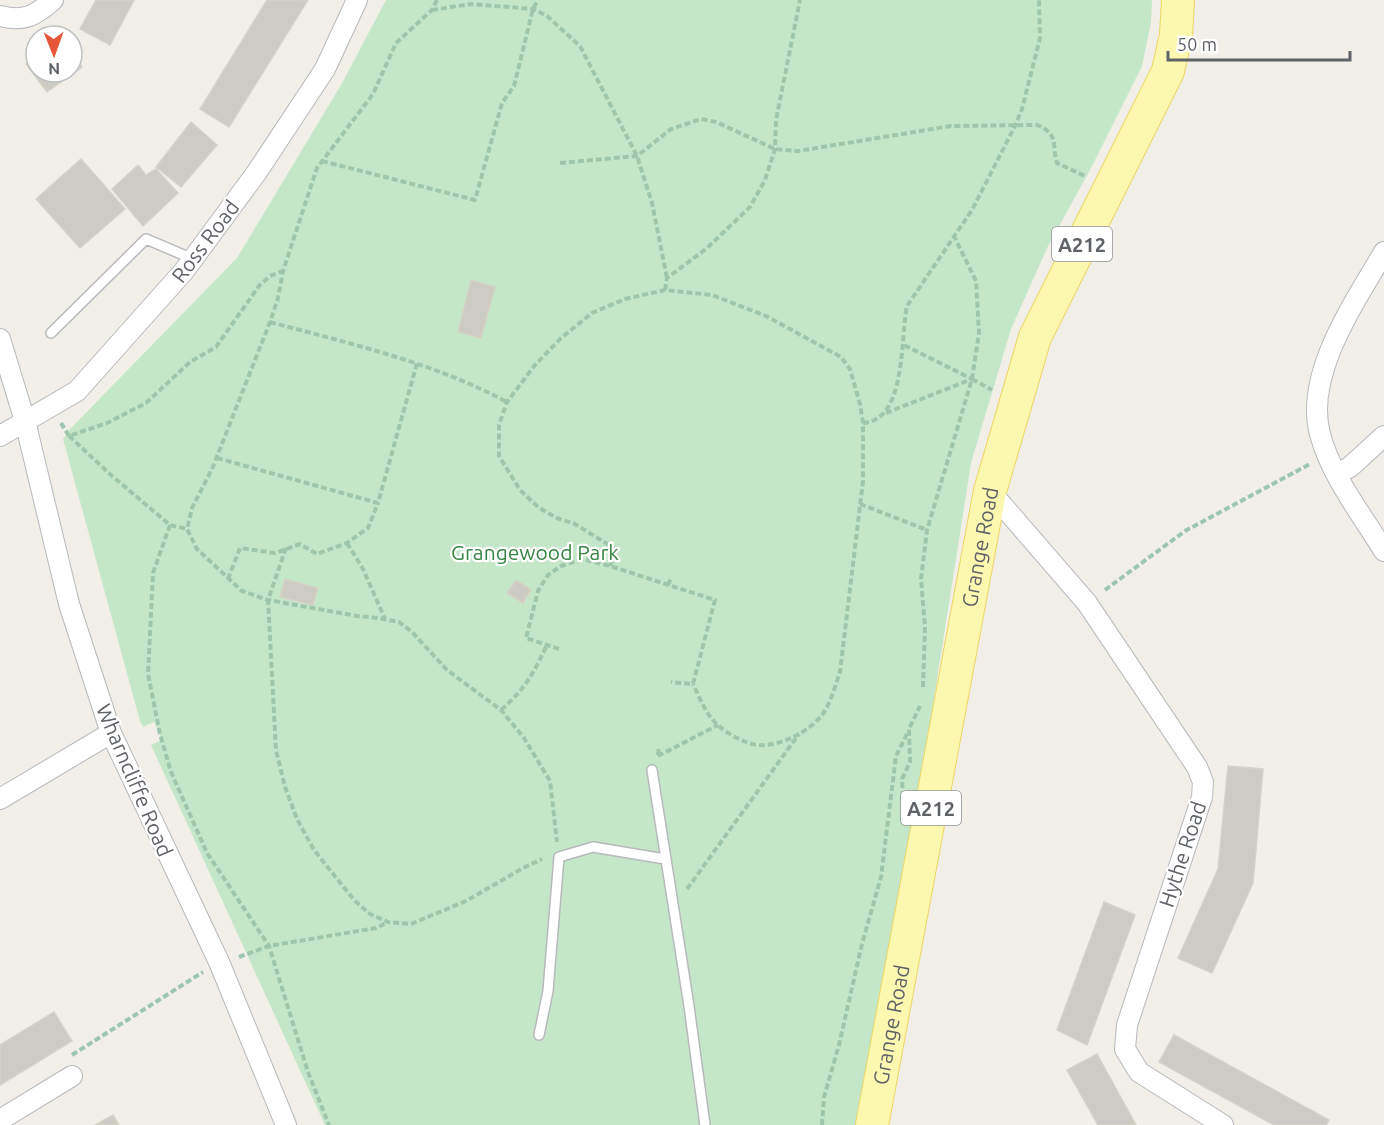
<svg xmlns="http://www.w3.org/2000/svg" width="1384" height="1125" viewBox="0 0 1384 1125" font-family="Ubuntu,sans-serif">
<rect width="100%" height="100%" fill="#f1efe8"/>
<path fill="#c5e7c9" d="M386 0H1152L1151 22 1142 66 1090 170 1048 246 1011 329 971 463 867 1125H325L151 745 162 740 154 722 143 727 140 721 63 439 70 429 237 258 341 85Z"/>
<path fill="#cccbc4" stroke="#d5d2c6" stroke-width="1.5" d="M96 0H134L110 45 80 29Z
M267 0H308L229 127 200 109Z
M72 55 82 67 47 92 26 64 36 57V72H72Z
M191 122 217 145 181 187 156 167Z
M81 159 125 209 80 248 36 199Z
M138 165 146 175 156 169 178 193 143 226 112 189Z
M471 280 495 287 481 338 458 332Z
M285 579 318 588 313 605 280 597Z
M516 580 531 590 523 603 507 593Z
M1228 766 1263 769 1253 883 1212 973 1178 958 1218 869Z
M1104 902 1135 915 1087 1045 1057 1030Z
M54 1012 72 1041 0 1085V1045Z
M1174 1035 1329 1120 1326 1125H1274L1159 1062Z
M1097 1054 1136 1125H1098L1067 1070Z
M113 1115 119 1125H95Z"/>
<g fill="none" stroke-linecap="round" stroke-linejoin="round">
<g stroke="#b8b9be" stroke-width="12">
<path id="lane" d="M51 333 146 239 193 259
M652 770 689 1006 705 1125
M539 1035 548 991 559 857 593 847 665 859"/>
</g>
<g stroke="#b8b9be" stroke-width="22">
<path id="street" d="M0 16C24 22 35 16 53 0
M1384 252C1355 302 1304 374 1320 434 1330 474 1362 515 1384 551
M0 339 25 421 69 604 111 733 219 962 286 1125
M0 436 77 391 184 271 257 172 325 69 357 0
M1337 474 1350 467 1384 436
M990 491 1087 603 1197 767 1203 782 1202 797 1127 1025 1125 1049 1139 1072 1223 1125
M0 799 111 733
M0 1120 72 1076"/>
</g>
<g stroke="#eed563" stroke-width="34">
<g id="primary">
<path id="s1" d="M872 1125 990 491 1035 337 1168 71 1176 35 1178 0"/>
</g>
</g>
<path stroke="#9dc6ad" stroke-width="4" stroke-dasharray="6 3" stroke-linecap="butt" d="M437 0 432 10 396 43 373 94 317 168 283 271 278 298 270 322 212 469 192 508 187 529 197 549 242 591 268 600 357 616 378 618 399 622 412 632 447 670 501 710 524 738 550 781 557 842
M432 10 471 4 533 9 547 16 580 46 637 156 652 203 667 278
M322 161 475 200 502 103 514 86 533 9 538 0
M560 163 637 156 671 129 701 119 716 122 775 149 798 151 951 126 1037 125C1060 135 1051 143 1057 163L1085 176
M665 290 667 278 706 249 750 207 765 180 775 149 776 120 800 0
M270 322C351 344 432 362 507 402
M972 379 992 390
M886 413 972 379 902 344
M61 423 69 436 107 423 146 403 190 362 216 347 259 286 270 276 283 271
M863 423C907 420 900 338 907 306L972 210 1015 126 1022 109 1040 38 1039 0
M69 436 111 475 170 525 187 529
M217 458 378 503 417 363
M860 504 927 530
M170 525 153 573 148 674 160 734 171 772 207 853 269 946 308 1072 329 1125
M347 543 363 569 385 619
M286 548 268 600 276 750 285 787 297 819 314 850 354 900 370 914 388 922 411 924 466 901 523 868 542 859
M610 566 617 550 575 524 557 518 538 507 520 490 499 456V425L507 402 535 365 561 338 592 313 625 299 665 290 712 295 766 316 841 357 850 369 860 404 863 423V481L840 672C835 686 831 703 822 715 809 732 779 747 757 745 743 743 722 731 713 720 704 710 699 696 693 684
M228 579 240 548 275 553 300 544 317 554 347 543 368 528 378 503
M668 585 671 578
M1105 590 1185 531 1310 464
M559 649 526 638 538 591 548 575 561 566 583 559 610 566 715 600 693 684 671 682
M923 687 925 627 921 579 927 530 972 379 979 333 976 281 954 236
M501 710C526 688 533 674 547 645
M658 755 659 746
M658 756 718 725
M903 797 902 779 910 762 909 729 920 706
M687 889 799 734
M239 957 269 946 376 928 388 922
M72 1055 203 972
M822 1125 824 1097 839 1045 862 944 881 877 896 756 909 730"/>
<use href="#lane" stroke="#fff" stroke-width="9"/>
<use href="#street" stroke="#fff" stroke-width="20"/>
<use href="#primary" stroke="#fdf8b0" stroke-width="32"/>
</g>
<g text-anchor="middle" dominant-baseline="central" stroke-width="4.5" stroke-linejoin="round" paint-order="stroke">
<g fill="#fff" stroke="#8f9195" stroke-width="1.5">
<rect x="1052" y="227" width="60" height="34" rx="4.5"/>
<rect x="901" y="791" width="60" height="34" rx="4.5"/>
</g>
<g font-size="20" font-weight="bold" fill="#5f6267">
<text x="1082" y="244">A212</text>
<text x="931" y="808">A212</text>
</g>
<g font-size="21" fill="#5f6267" stroke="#fff">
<text transform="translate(205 241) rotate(-53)">Ross Road</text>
<text stroke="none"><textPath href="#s1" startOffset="588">Grange Road</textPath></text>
<text transform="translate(135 780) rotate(67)">Wharncliffe Road</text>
<text transform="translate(1182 854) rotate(-72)">Hythe Road</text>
<text stroke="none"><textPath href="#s1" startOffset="102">Grange Road</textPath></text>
</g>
<g font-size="21" fill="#388543" stroke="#fff">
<text x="535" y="552">Grangewood Park</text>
</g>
</g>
<g transform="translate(54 54) rotate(179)"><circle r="28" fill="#ffffff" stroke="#bfc0c2" stroke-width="1.5"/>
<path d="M0-4.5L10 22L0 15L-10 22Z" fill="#e65739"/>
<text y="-9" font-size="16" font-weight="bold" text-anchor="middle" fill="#5f6267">N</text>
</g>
<path d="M1168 51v9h182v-9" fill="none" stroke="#5f6267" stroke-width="3"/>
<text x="1177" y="51" font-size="18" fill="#5f6267" stroke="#ffffff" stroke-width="4.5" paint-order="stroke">50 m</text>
</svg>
